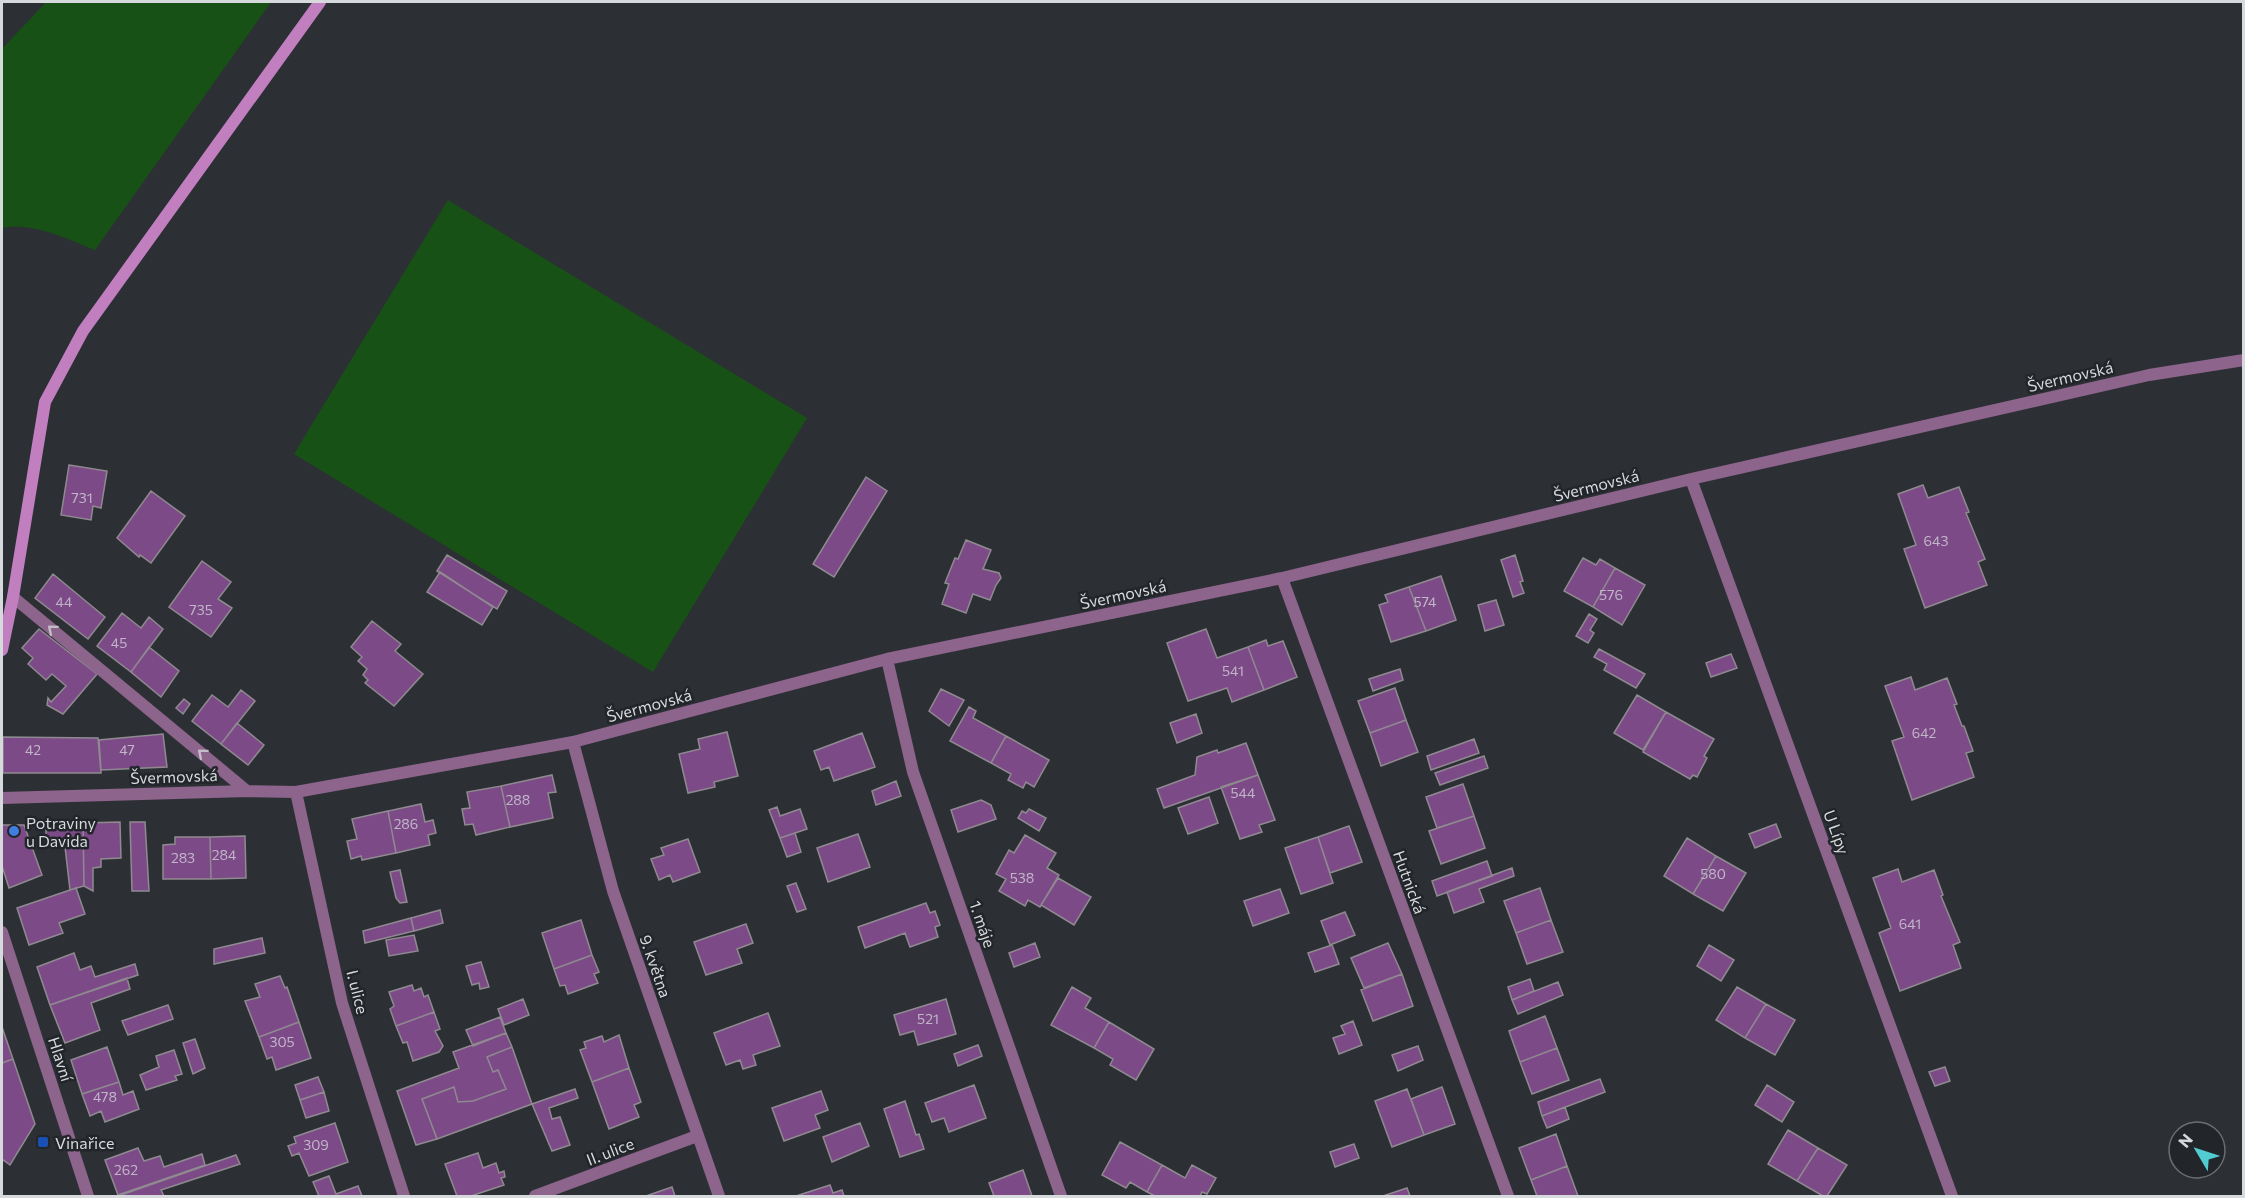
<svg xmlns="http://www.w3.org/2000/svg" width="2245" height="1198" viewBox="0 0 2245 1198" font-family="Commissioner,sans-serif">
<rect width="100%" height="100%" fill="#2c3035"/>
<path fill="#185115" d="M46 2H271L95 250C68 239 30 221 2 228V49Z
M448 200 807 418 653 672 294 454Z"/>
<path fill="#7d4a88" stroke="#8f8a90" stroke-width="1.5" d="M69 465 107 471 101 508 93 506 91 520 61 515Z
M866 477 887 491 834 577 813 564Z
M1923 485 1928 498 1959 487 1969 512 1966 513 1985 559 1978 562 1987 585 1925 608 1904 549 1916 545 1898 494Z
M151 491 185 516 151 563 140 555 139 557 117 538Z
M966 540 991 550 983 569 999 573 1001 578 996 585 990 600 973 594 966 613 942 604 949 584 945 583 955 558 958 559Z
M447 555 507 591 497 609 437 571Z
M1515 555 1523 581 1520 582 1524 593 1513 597 1501 560Z
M1583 558 1596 565 1600 559 1615 568 1593 607 1564 591Z
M202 561 231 582 218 599 232 608 211 637 169 607Z
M1615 568 1645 585 1622 625 1593 607Z
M440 572 493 607 482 625 427 592Z
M53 574 105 617 88 639 35 598Z
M1441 576 1456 620 1426 631 1409 587Z
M1409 587 1426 631 1391 642 1379 605 1388 602 1385 595Z
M1496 600 1504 625 1485 631 1478 605Z
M122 613 141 628 149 617 163 629 131 672 97 646Z
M1589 614 1597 619 1590 630 1594 633 1588 643 1576 636Z
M372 621 401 644 395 651 423 674 394 706 365 683 368 680 363 675 367 669 358 661 362 657 351 647Z
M39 629 97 674 63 714 47 705 48 698 51 702 66 686 52 674 46 680 28 664 33 658 22 648Z
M1206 629 1217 658 1248 647 1264 690 1232 702 1227 688 1188 701 1167 643Z
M1266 640 1268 646 1283 641 1297 677 1264 690 1248 647Z
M149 647 179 671 161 697 131 672Z
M1599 649 1645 674 1636 688 1604 670 1607 664 1594 657Z
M1731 654 1737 668 1711 677 1706 663Z
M1400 669 1403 680 1373 691 1369 679Z
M1911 677 1915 690 1947 678 1957 704 1954 705 1962 726H1964L1973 751 1966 753 1974 777 1912 800 1892 741 1904 737 1885 686Z
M1395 688 1406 720 1370 733 1358 701Z
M941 689 964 700 949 726 929 711Z
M241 690 255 701 221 744 192 721 212 695 228 707Z
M1637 695 1666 712 1643 750 1614 733Z
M184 699 190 704 183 714 176 708Z
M969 707 976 711 973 718 1006 736 991 763 950 741Z
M1666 712 1714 739 1704 756 1707 758 1697 777 1693 775 1690 779 1643 752Z
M1196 714 1202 733 1177 743 1170 723Z
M1406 720 1418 752 1381 766 1370 733Z
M237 723 264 745 248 765 221 744Z
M727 732 738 776 714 782 715 787 688 793 679 754 700 749 698 739Z
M862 733 875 767 834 781 829 767 821 770 814 751Z
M163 734 167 767 101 770 99 740Z
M1006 736 1049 760 1034 787 1026 782 1023 788 1008 780 1011 774 991 763Z
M3 737 98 738 101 773H3Z
M1474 739 1479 753 1431 770 1427 756Z
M1246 743 1258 775 1164 808 1157 789 1195 775 1197 757 1217 750 1218 753Z
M1484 756 1488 768 1440 785 1435 773Z
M552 775 556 792 548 793 553 818 510 827 501 786Z
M1258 775 1275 820 1259 825 1262 832 1240 839 1221 787Z
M896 781 901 796 876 805 872 791Z
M1463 784 1474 816 1437 828 1426 797Z
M501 786 510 827 476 835 473 824 465 825 462 809 470 808 467 792Z
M1209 797 1218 823 1188 834 1178 808Z
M981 800 991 805 996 819 958 832 951 810Z
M421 804 425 822 433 820 436 833 428 835 430 845 396 853 388 811Z
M777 807 780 816 800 809 807 829 780 838 769 810Z
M1029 809 1046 818 1039 831 1018 818 1022 811 1026 813Z
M388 811 396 853 362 860 361 856 351 859 347 841 357 839 352 819Z
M1474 816 1485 848 1441 864 1429 831Z
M120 822 121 858 101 859V867L93 868V891L84 886 83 823Z
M130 822H145L149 891H132Z
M83 823 84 886 70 890 64 838 46 840V825Z
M1776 824 1781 837 1755 848 1749 834Z
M2 825H24L42 875 9 888 2 866Z
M1349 826 1362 862 1330 873 1318 837Z
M795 833 801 852 787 857 780 838Z
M858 834 870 867 828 882 817 848Z
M1025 835 1056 853 1047 868 1059 875 1040 907 1028 900 1025 906 999 891 1006 879 996 874 1009 850 1014 853Z
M245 836 246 878 211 879 210 837Z
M175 837H210L211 879H163V845L175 844Z
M1318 837 1333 883 1301 894 1285 848Z
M1687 838 1716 856 1693 894 1664 876Z
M688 839 700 872 673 882 670 875 659 880 651 859 664 855 661 848Z
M1716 856 1746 873 1723 911 1693 894Z
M1487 861 1492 876 1437 896 1432 881Z
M1512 868 1514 876 1479 889 1484 902 1454 913 1447 892Z
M1898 869 1902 882 1934 870 1943 895 1941 896 1960 942 1953 945 1961 968 1900 991 1879 933 1891 928 1873 878Z
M400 870 407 902 400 903 396 898 390 872Z
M1058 878 1091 897 1074 925 1041 905Z
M796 883 806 909 797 912 787 886Z
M76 888 85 914 59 923 63 933 29 945 17 908Z
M1540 888 1551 920 1516 933 1504 901Z
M1280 889 1289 913 1253 926 1244 901Z
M926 903 930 913 935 911 940 925 935 927 938 937 910 947 905 933 865 948 858 927Z
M440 910 443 923 414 931 411 918Z
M1345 912 1355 935 1330 945 1321 921Z
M411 918 414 931 365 943 363 931Z
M581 920 592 955 554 969 542 933Z
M1551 920 1563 952 1527 964 1516 933Z
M746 924 753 943 737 949 742 963 706 975 694 942Z
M414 935 418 951 389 956 386 940Z
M262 938 265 953 214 964V949Z
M1035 943 1040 957 1014 967 1009 953Z
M1388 943 1402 974 1364 988 1351 958Z
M1332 945 1339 964 1315 972 1308 953Z
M1709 945 1734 960 1721 981 1697 966Z
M74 953 80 970 91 966 95 977 135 964 138 975 50 1005 37 967Z
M592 955 599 972 594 974 598 983 568 994 565 985 560 986 554 969Z
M481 962 489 987 480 989 479 983 472 985 466 966Z
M1402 974 1413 1006 1373 1021 1361 990Z
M280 976 285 988 287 987 299 1022 259 1037 245 1001 260 997 255 984Z
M127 978 130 989 91 1003 100 1030 65 1043 50 1005Z
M1530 979 1534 991 1512 1000 1508 987Z
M1558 982 1563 995 1518 1014 1512 1000Z
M412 985 414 991 421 988 424 997 428 995 434 1012 396 1026 390 1009 394 1006 389 992Z
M1072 987 1091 998 1085 1008 1109 1022 1094 1048 1051 1025Z
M1737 987 1766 1004 1745 1038 1716 1020Z
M523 999 529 1015 504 1025 498 1009Z
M946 999 956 1034 918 1045 914 1031 900 1035 894 1015Z
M1766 1004 1795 1020 1775 1055 1745 1038Z
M168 1005 173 1019 128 1035 122 1021Z
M434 1012 440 1029 435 1031 443 1046 439 1052 413 1061 407 1042 403 1043 396 1026Z
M768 1013 780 1046 753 1055 756 1065 743 1069 740 1060 726 1065 714 1033Z
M1545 1016 1557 1048 1520 1062 1509 1031Z
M500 1017 506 1033 473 1046 466 1030Z
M1353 1021 1362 1045 1339 1054 1333 1038 1345 1034 1341 1026Z
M299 1022 311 1058 276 1070 272 1057 267 1059 259 1037Z
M1109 1022 1154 1049 1136 1080 1110 1065 1113 1059 1094 1048Z
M2 1027 13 1059 2 1063Z
M506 1033 512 1047 487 1057 493 1072 498 1070 506 1089 473 1101 458 1102 454 1087 422 1099 437 1139 416 1145 397 1091 459 1068 453 1052Z
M619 1035 629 1068 592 1082 580 1050 586 1048 584 1042 602 1036 604 1042Z
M195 1039 205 1068 193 1074 183 1043Z
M978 1045 982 1056 958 1066 954 1054Z
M1418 1046 1423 1060 1398 1071 1392 1055Z
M107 1047 119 1082 82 1094 71 1060Z
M512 1047 532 1104 437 1139 422 1099 454 1087 458 1102 473 1101 506 1089 498 1070 493 1072 487 1057Z
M1557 1048 1569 1080 1532 1094 1520 1062Z
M174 1050 182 1074 175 1076 177 1080 146 1090 140 1075 159 1067 156 1056Z
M13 1059 35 1124 10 1165 2 1159V1063Z
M1945 1067 1950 1081 1935 1086 1929 1072Z
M629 1068 641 1102 634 1105 639 1117 609 1129 592 1082Z
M318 1077 324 1092 300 1100 295 1085Z
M1600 1079 1605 1092 1542 1116 1538 1102Z
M119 1082 123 1095 133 1091 139 1109 105 1122 101 1111 90 1116 82 1094Z
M974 1085 986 1118 949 1132 944 1118 932 1122 925 1103Z
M1767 1085 1794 1102 1782 1122 1755 1105Z
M1442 1087 1455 1124 1424 1135 1411 1099Z
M575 1089 578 1098 549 1108 552 1119 560 1117 570 1145 552 1151 532 1104Z
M1407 1089 1424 1135 1392 1147 1375 1101Z
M821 1091 828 1110 815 1115 820 1128 784 1141 772 1108Z
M324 1092 329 1111 306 1118 300 1100Z
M905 1101 916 1135 919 1134 924 1149 900 1157 884 1109Z
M1565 1107 1569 1119 1547 1128 1542 1116Z
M335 1123 348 1162 309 1176 299 1153 292 1156 288 1146 296 1143 294 1137Z
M860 1123 869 1146 832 1162 823 1137Z
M1788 1130 1818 1148 1797 1181 1768 1164Z
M1556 1134 1567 1166 1531 1180 1519 1148Z
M1120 1142 1162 1165 1147 1192 1130 1182 1126 1188 1102 1175Z
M1354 1144 1359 1158 1335 1167 1330 1152Z
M138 1148 144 1161 160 1156 164 1167 202 1154 205 1165 118 1195 105 1160Z
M1818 1148 1847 1165 1827 1196H1823L1797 1181Z
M478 1153 483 1168 496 1163 499 1173 504 1171 505 1177 501 1178 504 1185 471 1196H457L445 1164Z
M236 1155 240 1164 161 1190 164 1196H118Z
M1162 1165 1185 1178 1192 1165 1216 1178 1207 1194 1202 1192 1200 1196H1155L1147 1192Z
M1567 1166 1578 1196H1537L1531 1180Z
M1023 1170 1032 1196H994L989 1183Z
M329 1176 336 1194 358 1186 362 1196H319L313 1182Z
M830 1185 833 1193 842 1190 844 1196H796Z
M672 1187 675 1196H646Z
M1407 1188 1410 1196H1383Z"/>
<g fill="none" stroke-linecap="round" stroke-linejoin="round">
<path stroke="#8d648b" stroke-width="12" d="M1691 479 1952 1196
M1282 578 1508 1196
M13 597 247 791
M887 659 913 772 1061 1196
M573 742 613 891 719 1196
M296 792 342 1003 404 1196
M2 798 247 791 296 792 573 742 887 659 1282 578 1691 479 2149 375 2244 360
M535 1196 697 1136"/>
<path stroke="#8d648b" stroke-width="12" d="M2 932 88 1196"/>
<path stroke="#c17fbf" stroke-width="12" d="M2 650 13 597 45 402 83 331 320 2"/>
</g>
<defs><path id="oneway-chevron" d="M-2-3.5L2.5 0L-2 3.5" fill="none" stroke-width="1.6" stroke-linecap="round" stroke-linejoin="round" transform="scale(1.5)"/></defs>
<g stroke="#c4bcc8">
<use href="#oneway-chevron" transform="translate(52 629) rotate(-140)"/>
<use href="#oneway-chevron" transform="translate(202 753) rotate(-140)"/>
</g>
<circle fill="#3f7fe0" stroke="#22262b" stroke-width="2" cx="14" cy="831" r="6"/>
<rect fill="#1a4fb4" stroke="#22262b" stroke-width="2" x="37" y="1136" width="12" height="12" rx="3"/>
<g text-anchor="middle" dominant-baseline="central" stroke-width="5" stroke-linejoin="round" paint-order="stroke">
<g font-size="14" fill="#c0b6c8">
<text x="82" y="497">731</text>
<text x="1936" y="540">643</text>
<text x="1611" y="594">576</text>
<text x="64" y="601">44</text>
<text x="1425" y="601">574</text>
<text x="201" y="609">735</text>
<text x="119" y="642">45</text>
<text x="1233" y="670">541</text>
<text x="1924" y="732">642</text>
<text x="33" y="749">42</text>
<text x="127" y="749">47</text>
<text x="1243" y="792">544</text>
<text x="518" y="799">288</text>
<text x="406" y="823">286</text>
<text x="224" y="854">284</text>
<text x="183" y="857">283</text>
<text x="1713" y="873">580</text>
<text x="1022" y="877">538</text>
<text x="1910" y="923">641</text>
<text x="928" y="1018">521</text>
<text x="282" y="1041">305</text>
<text x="105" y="1096">478</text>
<text x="316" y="1144">309</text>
<text x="126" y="1169">262</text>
</g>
<g font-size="16" fill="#d7dadd" stroke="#22262b">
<text transform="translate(2070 376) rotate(-13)">Švermovská</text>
<text transform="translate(1596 485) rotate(-14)">Švermovská</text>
<text transform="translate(1123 594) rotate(-12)">Švermovská</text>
<text transform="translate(649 705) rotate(-15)">Švermovská</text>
<text transform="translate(174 776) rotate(-2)">Švermovská</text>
<text transform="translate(1837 832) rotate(70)">U Lípy</text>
<text transform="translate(1410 882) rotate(70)">Hutnická</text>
<text transform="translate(983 924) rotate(71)">1. máje</text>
<text transform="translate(656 966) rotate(71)">9. května</text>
<text transform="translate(358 992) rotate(76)">I. ulice</text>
<text transform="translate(61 1059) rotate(72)">Hlavní</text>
<text transform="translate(610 1151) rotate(-21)">II. ulice</text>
</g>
<g font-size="16" fill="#d7dadd" stroke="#22262b" text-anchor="start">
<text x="26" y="822">Potraviny<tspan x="26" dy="18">u Davida</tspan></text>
<text x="55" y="1142">Vinařice</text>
</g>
</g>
<rect width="2245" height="1198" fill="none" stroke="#d7dadd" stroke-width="6"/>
<g transform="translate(2197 1150) rotate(309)"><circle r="28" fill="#22262b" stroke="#6a6e72" stroke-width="1.5"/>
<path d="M0-4.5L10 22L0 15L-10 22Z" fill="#52ccd0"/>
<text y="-9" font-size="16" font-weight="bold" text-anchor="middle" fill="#d7dadd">N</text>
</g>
</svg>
